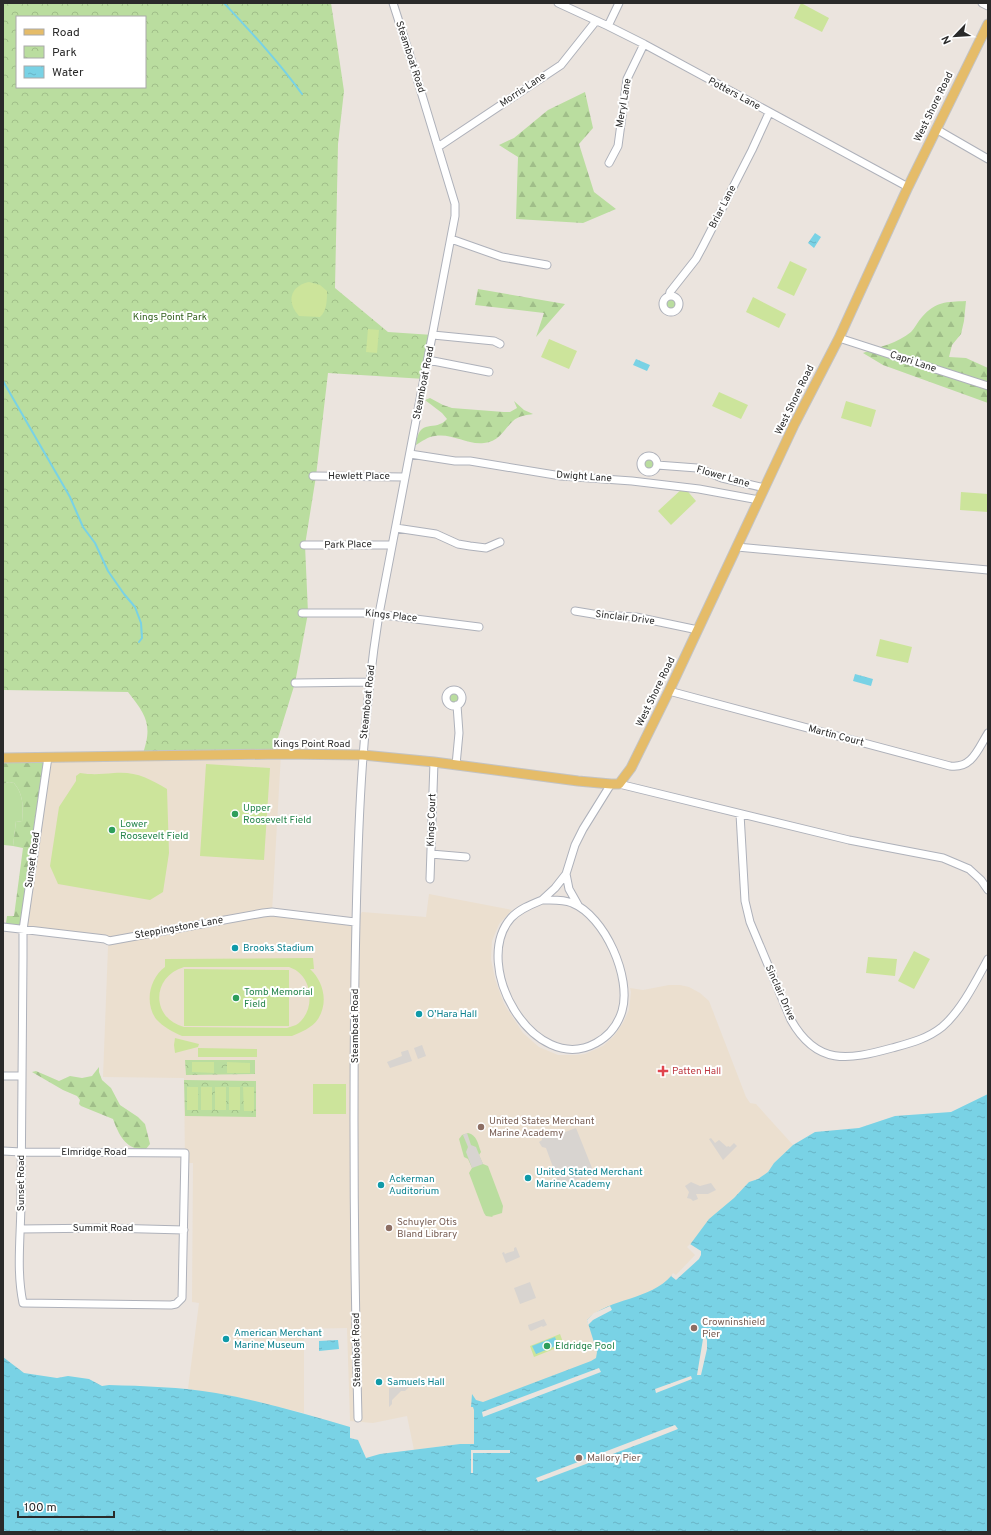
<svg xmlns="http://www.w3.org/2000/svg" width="991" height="1535" viewBox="0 0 991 1535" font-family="Overpass,sans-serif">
<defs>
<pattern id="forest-firs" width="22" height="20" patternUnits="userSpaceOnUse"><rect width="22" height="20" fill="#badd9f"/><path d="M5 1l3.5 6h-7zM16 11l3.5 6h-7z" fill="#a0be89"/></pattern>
<pattern id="park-crowns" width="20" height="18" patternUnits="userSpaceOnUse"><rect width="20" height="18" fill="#badd9f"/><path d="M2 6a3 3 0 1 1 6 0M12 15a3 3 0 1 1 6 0" fill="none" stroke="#a0be89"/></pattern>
<pattern id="water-ripples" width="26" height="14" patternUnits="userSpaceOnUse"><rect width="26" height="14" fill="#79d2e5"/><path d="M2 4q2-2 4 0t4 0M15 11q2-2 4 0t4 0" fill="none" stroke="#69b4c5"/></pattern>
</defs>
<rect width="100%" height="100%" fill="#ebe4de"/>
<path fill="#ebdfcf" d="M281 754 272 912 355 922 362 912 426 917 429 894 512 910 499 924 492 941 491 959 495 979 504 1004 523 1033 539 1047 558 1055H576L585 1054 603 1046 614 1036 623 1023 629 1010 631 992 630 988 643 990 669 985H680L689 987 700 993 709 1001 746 1097 750 1103 756 1104 793 1145 774 1163 768 1172 758 1179 749 1182 689 1246 697 1255 530 1480 460 1444 414 1450 407 1416 373 1423 350 1421 347 1328 304 1329V1413L246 1399 188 1389 199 1303 192 1302 193 1163H185L184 1078 103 1077 108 947 109 941 23 930 48 758Z"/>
<path fill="#badd9f" d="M665 303a6 6 0 1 1 12 0a6 6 0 1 1-12 0Z
M643 464a6 6 0 1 1 12 0a6 6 0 1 1-12 0Z
M448 698a6 6 0 1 1 12 0a6 6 0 1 1-12 0Z
M9 782 14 783C24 795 23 807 22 822L16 821 13 846 4 845 3 854V784Z
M468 1133C477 1135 478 1144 481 1152L479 1155 483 1164 488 1166 503 1206 502 1213 492 1216 493 1217 486 1216 484 1213 469 1173 472 1168 468 1159 464 1157 459 1139 462 1135Z"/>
<path fill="url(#forest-firs)" d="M585 92 593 128 579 144 594 192 616 209 583 223 516 219 518 157 499 145 514 138 548 110Z
M478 289 565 304 536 337 544 313 475 305Z
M966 301 964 321 961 334 952 345 949 357 966 358 988 368V403L883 365 863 353C879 347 898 343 911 332 915 328 918 321 922 317 936 301 946 302 966 301Z
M430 398 443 405 452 408 504 412H510L517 408 514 401 524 410 533 414C527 415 518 416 513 421 504 429 499 442 484 443 467 445 452 433 435 436 429 436 421 442 416 445 419 416 435 433 447 419L442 413 425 400Z
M3 757 48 758 23 930 3 927V923H6L7 916H14L23 848 13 846 16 821 22 822C23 807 24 795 14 783L9 782 3 784Z
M99 1067V1072L102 1080 111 1088 120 1105 138 1117 145 1124 150 1144 146 1149C126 1151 119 1135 113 1119L81 1106 79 1104 80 1100 77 1096 63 1090 32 1072 36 1071 59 1081 70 1076 82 1078 92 1076Z"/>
<path fill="url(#park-crowns)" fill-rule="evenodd" d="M3 3H331L344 91 338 144 335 288 388 332 433 335 425 379 328 373 316 476 305 545 308 613 295 683 273 754 142 756C153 726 147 716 128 692L3 690ZM17 17H145V87H17Z
M185 1060H255V1074L186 1075Z
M184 1080 256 1081V1117L185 1116Z"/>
<path fill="#cce49b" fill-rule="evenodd" d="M801 3 829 18 822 32 794 18Z
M790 261 807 269 794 296 777 288Z
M309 282 320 285 327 291C327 300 327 311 320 317L299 316C286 302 290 286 309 282Z
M753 297 786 314 779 328 746 312Z
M368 329 379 330 377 353 366 352Z
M549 339 577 351 569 369 541 357Z
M719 392 748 405 741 419 712 406Z
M846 401 876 410 871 427 841 418Z
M684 487 696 501 671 525 658 511Z
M961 492 988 494V512L960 510Z
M880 639 912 647 908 663 876 656Z
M206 764 270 768 264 860 200 856Z
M80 773C93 775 101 774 114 773 135 771 149 778 167 789L169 853 163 892 150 900 58 884 50 866 59 807 76 781V776Z
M914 951 930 959 914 989 898 981Z
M868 957 897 959 895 976 866 973Z
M313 958 314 969H310C323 981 329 1002 318 1019 312 1028 301 1032 292 1036H182C173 1032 163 1027 156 1019 144 1002 150 978 165 967V959ZM184 967H289C291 968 295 969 297 971 314 983 314 1014 296 1025 293 1026 290 1027 287 1028L184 1027C151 1018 151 977 184 967Z
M184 969 289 970V1026H184Z
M175 1038 199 1044 198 1047 175 1053 174 1045Z
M198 1048 257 1049V1057H198Z
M192 1062H214V1073L192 1072Z
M227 1062 250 1063V1073H227Z
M313 1084H346V1114H313Z
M187 1087H198V1110H187Z
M201 1087H212V1110H201Z
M215 1087H226V1110H215Z
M229 1087H240V1110H229Z
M243 1087H254V1111H244Z
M560 1334 564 1345 534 1357 530 1346Z"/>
<path fill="#d8d4d0" d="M422 1045 426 1056 418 1059 414 1048Z
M408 1050 412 1061 390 1068 387 1062 402 1056 401 1052Z
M576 1128 594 1173 567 1183 566 1188 562 1190 560 1187H557L555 1182 557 1178 546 1148 542 1147 539 1142 542 1140V1137L546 1135 549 1138Z
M467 1133 471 1145 476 1147 483 1164 472 1168 466 1152 468 1147 463 1135Z
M711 1138 715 1143 719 1140 727 1147 728 1146 730 1147 734 1143 737 1146 723 1160 709 1139Z
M691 1182 700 1186 711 1183 716 1190 708 1194H696L698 1199 693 1201 691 1199 687 1198 689 1192 685 1186Z
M516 1247 520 1257 506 1263 502 1253 504 1252 505 1254 507 1253 514 1251V1248Z
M530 1282 536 1298 520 1304 514 1288Z
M544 1319 547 1325 543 1327 542 1326 531 1331 529 1329 528 1325Z
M409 1387 405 1391H401L392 1400V1404L389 1407V1388Z"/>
<path fill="url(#water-ripples)" d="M815 233 821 237 814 248 808 243Z
M636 359 650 365 647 371 633 365Z
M855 674 873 679 871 686 853 681Z
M988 1094V1532H3V1357L24 1373 57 1378 68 1376 89 1379 102 1386 109 1385C144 1386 180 1387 216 1393 261 1401 306 1414 350 1427V1438L358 1440 366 1458 380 1454 460 1444H474V1410L473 1407H471L472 1394 476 1400 483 1402 591 1361 596 1358 597 1352 587 1320C610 1297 650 1301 672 1275L675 1277 696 1255 689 1246 709 1219 734 1198 749 1182 758 1179 768 1172 774 1163 793 1145 815 1132 859 1128 895 1116 951 1112Z
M555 1337 558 1345 536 1354 532 1346Z
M338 1340 339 1349 319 1351V1341Z"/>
<path fill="#ebe4de" d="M690 1244 701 1251V1255L699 1259 676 1280 671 1276 673 1273 676 1275 695 1255 687 1247Z
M610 1306 612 1310 593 1320 588 1325 587 1320 594 1313Z
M704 1333 707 1340V1349L701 1375H697Z
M599 1368 601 1372 483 1417 482 1412Z
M691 1376 692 1379 656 1393 655 1389Z
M675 1425 678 1429 650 1440 538 1482 536 1478Z
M471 1450H510V1453H473V1473H471Z"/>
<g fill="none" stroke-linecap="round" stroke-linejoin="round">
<path stroke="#79d2e5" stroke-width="2" d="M224 3C251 32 279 62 302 94
M3 381 70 497 83 527 95 543 108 571 124 594 135 607 141 623 142 638 139 642"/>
<g stroke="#aeb1ba" stroke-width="9">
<path id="minor" d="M558 3 608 26 644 44 908 187
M982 3 988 6
M608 26 619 3
M936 129 988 159
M438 147 561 65 596 21
M609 163 618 146 627 79 644 44
M451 239 502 257 547 265
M669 296 670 292 696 259 703 246 752 150 769 113
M663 304a8 8 0 1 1 16 0a8 8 0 1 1-16 0Z
M433 335 494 341 500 344
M839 338 988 386
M428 360 489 372
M410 454 455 461H470L561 476 632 481 699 489 759 500
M641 464a8 8 0 1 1 16 0a8 8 0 1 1-16 0Z
M657 465 697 468 722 478 765 488
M313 476 405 477
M396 528 436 534 458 544 470 546 486 548 500 542
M304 545H392
M737 547 988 570
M575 611 599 615 636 617 698 630
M302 613H368L479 627
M295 683 370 682
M446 698a8 8 0 1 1 16 0a8 8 0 1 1-16 0Z
M669 691 950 766C972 769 978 749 988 733
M456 765 459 733 457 705
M619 784 849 840 943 858 969 869 981 880 988 890
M740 814 745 901 750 922 791 1020C817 1066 848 1060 892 1048 910 1043 927 1039 942 1027 961 1011 976 981 988 959
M431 854 466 857
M566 874 569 889 578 905
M430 879 434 762
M542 900C552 900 563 899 572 903 605 916 632 978 622 1011 618 1024 609 1036 596 1043 534 1077 470 965 511 918 519 909 532 904 542 900Z
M542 900 555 888 566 874 575 845 583 829 611 784
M3 927 105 939 109 941 263 913 272 912 355 922
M3 1076H22
M3 1151 21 1152 185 1153 182 1298 176 1304 171 1305 23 1303C16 1270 21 1234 21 1200 21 1119 22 1038 23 957V930L48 757
M21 1229 107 1228 184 1230
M358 1418C354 1270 353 1122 355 973 357 853 360 734 379 614L455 216V204L412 62 393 3"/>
</g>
<g stroke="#c3c3c3" stroke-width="11">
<path id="major" d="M3 758 281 754 363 755 434 762 578 781 611 784H619L631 768 669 691 794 425 839 338 908 187 988 24"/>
</g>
<use href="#minor" stroke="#fff" stroke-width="7"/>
<use href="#major" stroke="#e5bc69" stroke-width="9"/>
</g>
<g fill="#2e9e5b" stroke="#fff" stroke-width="1.5">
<circle cx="235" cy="814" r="4"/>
<circle cx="112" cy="830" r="4"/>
<circle cx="236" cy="998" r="4"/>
<circle cx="547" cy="1346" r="4"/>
</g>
<g fill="#0f9aa8" stroke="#fff" stroke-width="1.5">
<circle cx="235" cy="948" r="4"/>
<circle cx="419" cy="1014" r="4"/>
<circle cx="528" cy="1178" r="4"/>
<circle cx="381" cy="1185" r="4"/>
<circle cx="226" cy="1339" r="4"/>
<circle cx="379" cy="1382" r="4"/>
</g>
<path fill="#e0444e" stroke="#fff" stroke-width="1.5" d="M661 1065h4v4h4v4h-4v4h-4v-4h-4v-4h4z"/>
<g fill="#8d6e63" stroke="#fff" stroke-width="1.5">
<circle cx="481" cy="1127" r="4"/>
<circle cx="389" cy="1228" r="4"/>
<circle cx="694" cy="1328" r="4"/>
<circle cx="579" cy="1458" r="4"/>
</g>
<g text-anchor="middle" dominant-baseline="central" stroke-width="4" stroke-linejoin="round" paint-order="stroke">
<g font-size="10" fill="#2a2a2a" stroke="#fff">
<text transform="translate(410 57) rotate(72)">Steamboat Road</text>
<text transform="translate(523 90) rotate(-34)">Morris Lane</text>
<text transform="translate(734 94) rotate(28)">Potters Lane</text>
<text transform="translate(624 103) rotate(-80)">Meryl Lane</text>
<text transform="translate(934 107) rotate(-64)">West Shore Road</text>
<text transform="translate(723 207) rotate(-63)">Briar Lane</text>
<text transform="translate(913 362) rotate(18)">Capri Lane</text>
<text transform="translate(424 383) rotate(-79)">Steamboat Road</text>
<text transform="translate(795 400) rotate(-64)">West Shore Road</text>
<text x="359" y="476">Hewlett Place</text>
<text transform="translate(584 477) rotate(4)">Dwight Lane</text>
<text transform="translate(723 477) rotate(16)">Flower Lane</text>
<text transform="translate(348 545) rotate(-1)">Park Place</text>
<text transform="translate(391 616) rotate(6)">Kings Place</text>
<text transform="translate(625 618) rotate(7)">Sinclair Drive</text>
<text transform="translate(656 692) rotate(-64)">West Shore Road</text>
<text transform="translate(368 702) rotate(-84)">Steamboat Road</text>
<text transform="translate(836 736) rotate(15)">Martin Court</text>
<text x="312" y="744">Kings Point Road</text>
<text transform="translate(432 820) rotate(-88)">Kings Court</text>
<text transform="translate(33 860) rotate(-82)">Sunset Road</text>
<text transform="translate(179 928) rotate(-10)">Steppingstone Lane</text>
<text transform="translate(780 993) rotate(66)">Sinclair Drive</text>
<text transform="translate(355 1026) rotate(-90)">Steamboat Road</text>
<text x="94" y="1152">Elmridge Road</text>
<text transform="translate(21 1183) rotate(-90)">Sunset Road</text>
<text x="103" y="1228">Summit Road</text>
<text transform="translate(357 1350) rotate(-91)">Steamboat Road</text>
</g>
<g font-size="10" fill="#346220" stroke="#fff">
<text x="170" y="317">Kings Point Park</text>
</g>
<g font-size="10" fill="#27864d" stroke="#fff" text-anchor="start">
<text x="243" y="808">Upper<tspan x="243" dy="12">Roosevelt Field</tspan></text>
<text x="120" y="824">Lower<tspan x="120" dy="12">Roosevelt Field</tspan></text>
<text x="244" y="992">Tomb Memorial<tspan x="244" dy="12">Field</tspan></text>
<text x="555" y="1346">Eldridge Pool</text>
</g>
<g font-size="10" fill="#0d838f" stroke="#fff" text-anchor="start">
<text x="243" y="948">Brooks Stadium</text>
<text x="427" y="1014">O'Hara Hall</text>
<text x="536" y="1172">United Stated Merchant<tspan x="536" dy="12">Marine Academy</tspan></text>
<text x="389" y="1179">Ackerman<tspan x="389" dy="12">Auditorium</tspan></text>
<text x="234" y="1333">American Merchant<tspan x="234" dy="12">Marine Museum</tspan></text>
<text x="387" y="1382">Samuels Hall</text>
</g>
<g font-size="10" fill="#be3a42" stroke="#fff" text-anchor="start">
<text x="672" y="1071">Patten Hall</text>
</g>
<g font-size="10" fill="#785e54" stroke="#fff" text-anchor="start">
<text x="489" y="1121">United States Merchant<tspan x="489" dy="12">Marine Academy</tspan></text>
<text x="397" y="1222">Schuyler Otis<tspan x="397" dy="12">Bland Library</tspan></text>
<text x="702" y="1322">Crowninshield<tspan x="702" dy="12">Pier</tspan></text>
<text x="587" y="1458">Mallory Pier</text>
</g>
</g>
<rect width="991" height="1535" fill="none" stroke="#2a2a2a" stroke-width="8"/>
<rect x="16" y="16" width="130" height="72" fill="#ffffff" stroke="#aaaaaa"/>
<rect x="24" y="29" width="20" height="6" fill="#e5bc69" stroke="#aaaaaa"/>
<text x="52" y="36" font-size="12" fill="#2a2a2a">Road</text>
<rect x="24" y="46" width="20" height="12" fill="url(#park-crowns)" stroke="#aaaaaa"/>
<text x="52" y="56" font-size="12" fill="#2a2a2a">Park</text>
<rect x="24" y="66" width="20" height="12" fill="url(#water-ripples)" stroke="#aaaaaa"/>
<text x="52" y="76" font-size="12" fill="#2a2a2a">Water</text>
<g transform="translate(955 36) rotate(245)" stroke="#ffffff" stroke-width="3" paint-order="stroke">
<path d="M0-3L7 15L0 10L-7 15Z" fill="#2a2a2a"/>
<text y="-6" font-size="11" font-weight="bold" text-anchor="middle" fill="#2a2a2a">N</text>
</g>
<path d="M18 1511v6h96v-6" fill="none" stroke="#2a2a2a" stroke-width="2"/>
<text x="24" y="1511" font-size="12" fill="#2a2a2a" stroke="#ffffff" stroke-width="3" paint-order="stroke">100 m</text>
</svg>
